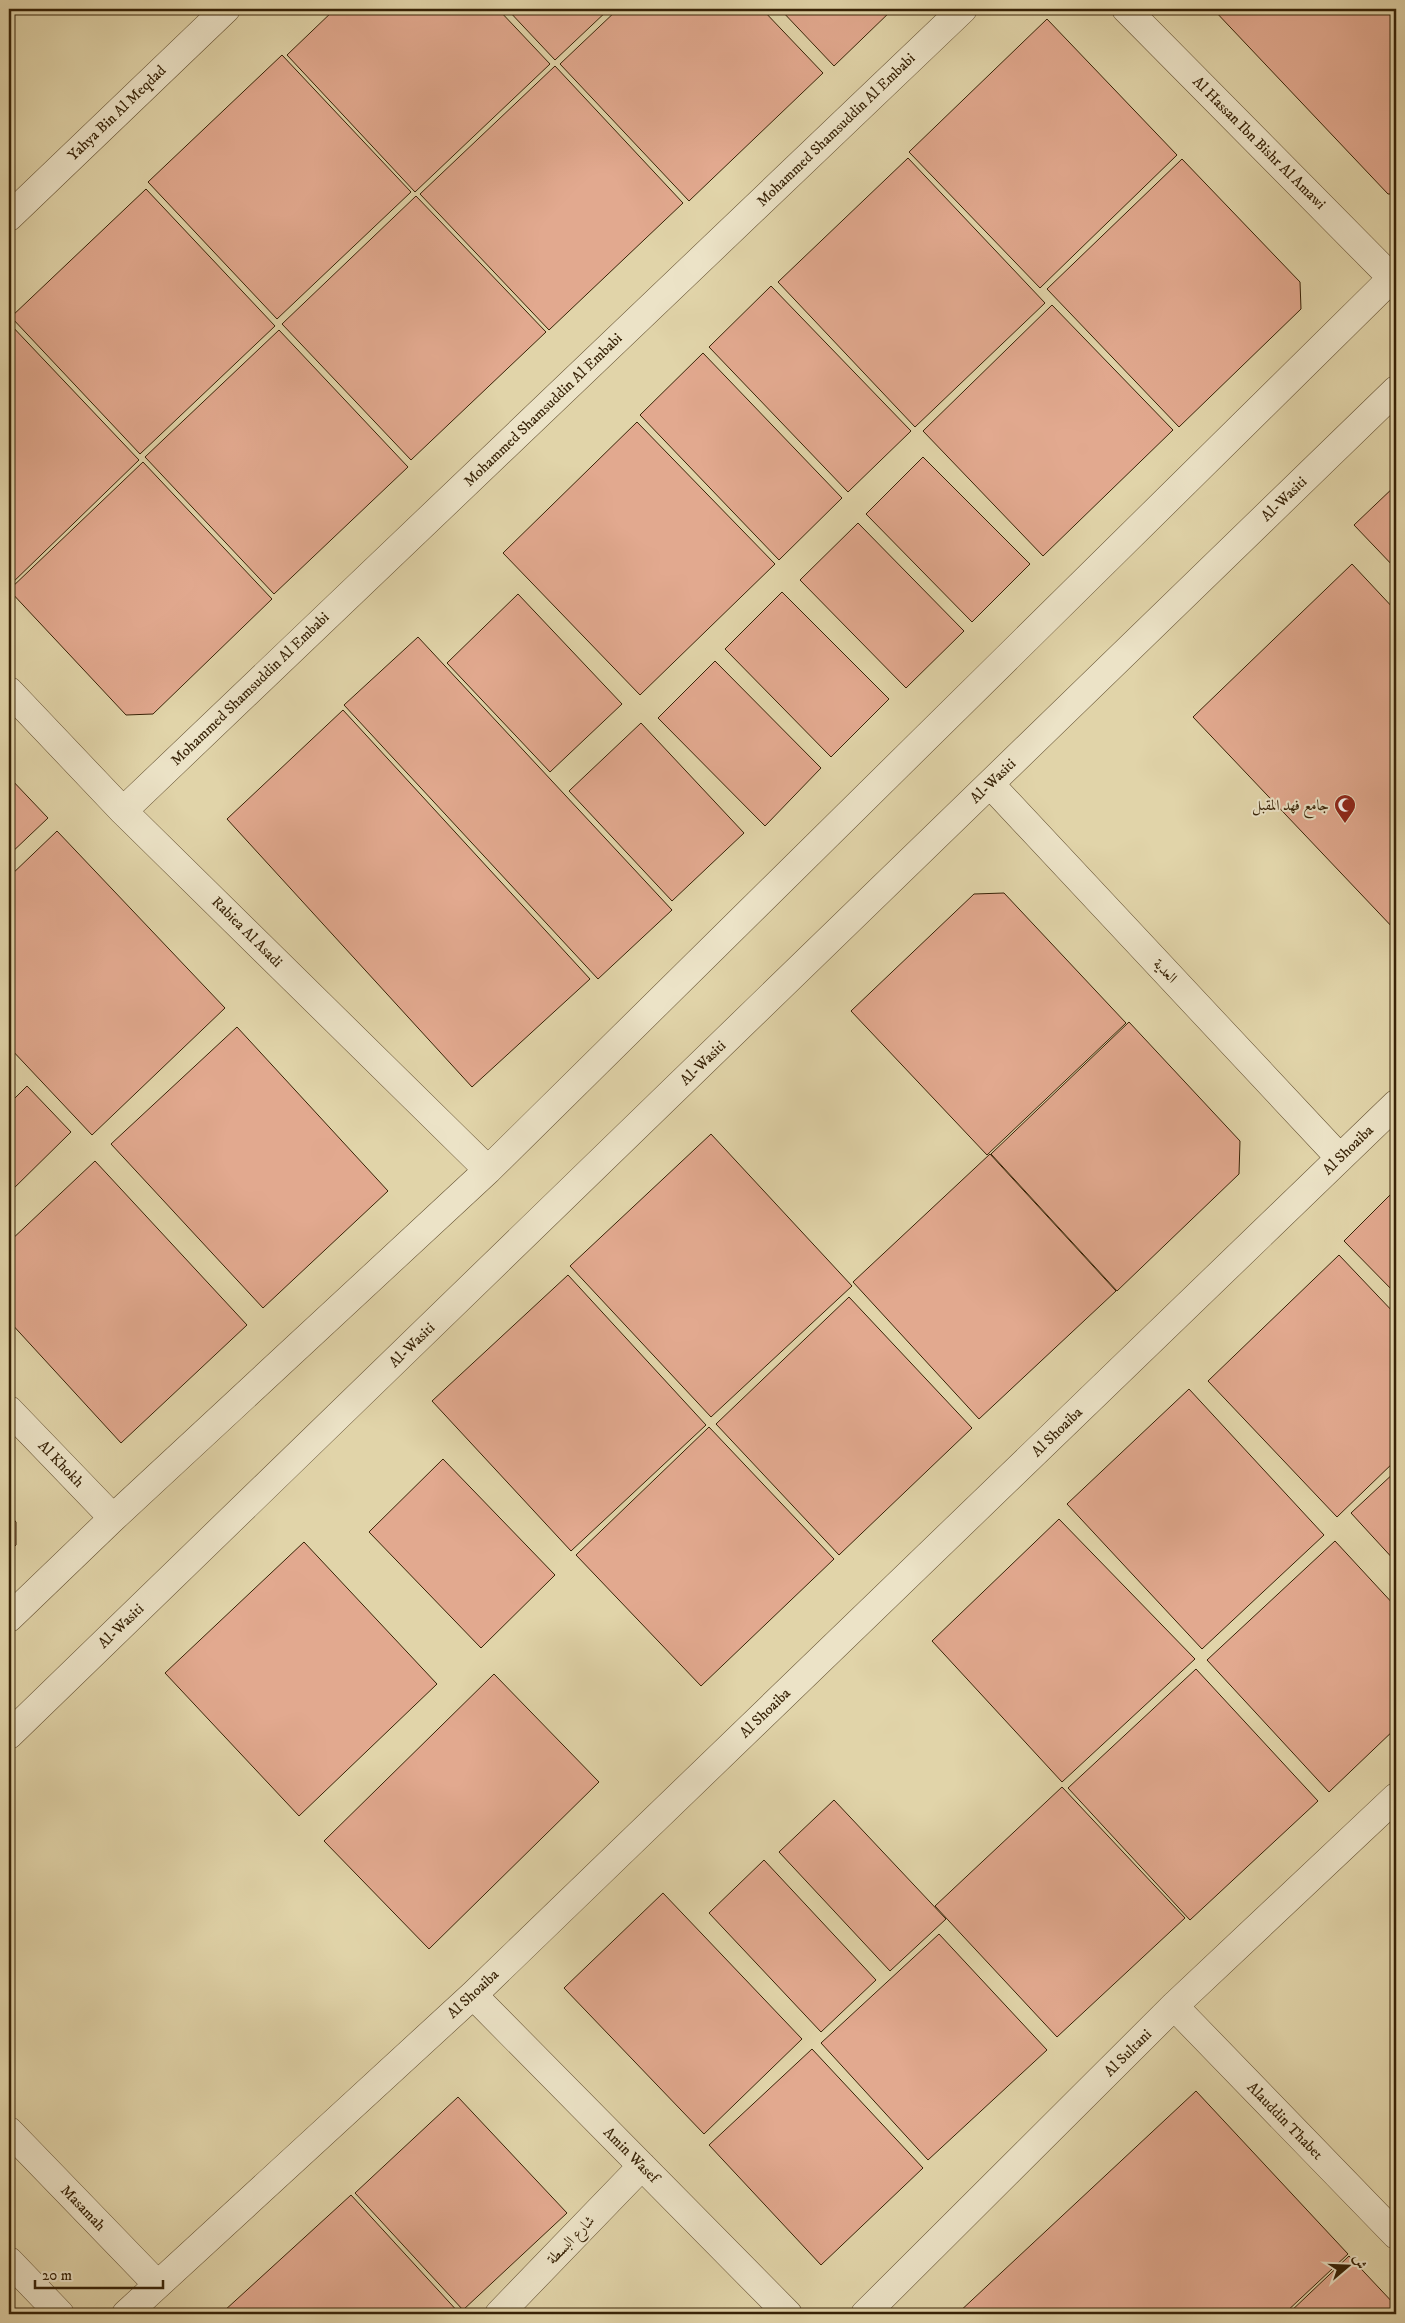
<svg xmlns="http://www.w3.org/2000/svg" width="1405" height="2323" viewBox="0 0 1405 2323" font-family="'IM FELL DW Pica',Amiri,serif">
<rect width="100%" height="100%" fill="#e1d4a9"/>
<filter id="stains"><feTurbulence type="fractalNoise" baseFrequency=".004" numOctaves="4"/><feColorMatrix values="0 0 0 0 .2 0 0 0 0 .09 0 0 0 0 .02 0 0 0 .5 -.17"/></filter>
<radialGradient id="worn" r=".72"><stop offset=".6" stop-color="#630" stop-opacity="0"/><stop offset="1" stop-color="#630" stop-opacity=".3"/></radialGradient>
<path fill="#e2a98f" stroke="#382307" d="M335 9H498L550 64 415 192 287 55Z
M507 9H609L555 60Z
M618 9H762L823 73 689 201 560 64Z
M780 9H893L834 66Z
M1213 9H1396V194H1388Z
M1047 19 1177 155 1040 288 909 152Z
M282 55 411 192 277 319 148 182Z
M555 66 683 203 549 330 420 194Z
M908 158 1045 303 915 427 778 282Z
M1182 159 1300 282 1301 309 1179 427 1047 289Z
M146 189 275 326 140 454 11 317Z
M416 196 546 332 411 460 282 324Z
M771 286 911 431 848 492 709 347Z
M1052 305 1173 430 1043 556 923 431Z
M9 323 139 460 9 586Z
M279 330 408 467 274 594 145 457Z
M703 353 842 498 779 560 640 415Z
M637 422 775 564 640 695 503 553Z
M923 457 1030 564 972 622 866 514Z
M143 462 272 599 153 714 126 715 9 590Z
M1396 485V569L1354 525Z
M858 523 964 631 906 688 800 580Z
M1352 564 1396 611V931L1193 717Z
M782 592 889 699 831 757 725 649Z
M518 594 622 704 550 772 447 663Z
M418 637 672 910 598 979 344 705Z
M715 661 821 768 765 826 658 718Z
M343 710 590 979 472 1087 227 819Z
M641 723 744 833 672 901 569 791Z
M9 777 48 818 9 855Z
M57 831 225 1008 92 1135 9 1047V877Z
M1004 893 1126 1023 987 1155 851 1011 974 894Z
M1129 1022 1240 1141 1239 1174 1117 1291 991 1154Z
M237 1027 388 1191 263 1308 111 1144Z
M27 1086 71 1132 9 1193V1104Z
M711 1134 852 1286 711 1417 570 1266Z
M990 1154 1116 1291 979 1419 853 1282Z
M95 1161 247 1325 121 1443 9 1321V1242Z
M1396 1189V1294L1344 1241Z
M1339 1255 1396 1315V1460L1337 1517 1208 1381Z
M568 1275 706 1425 571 1551 432 1401Z
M849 1297 972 1428 839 1555 716 1424Z
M1189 1389 1324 1535 1202 1649 1067 1504Z
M709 1427 834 1559 701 1686 576 1555Z
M443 1459 555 1575 481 1648 369 1532Z
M1396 1471V1562L1351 1513Z
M9 1514 16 1522V1545L9 1552Z
M1059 1519 1195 1659 1062 1782 932 1641Z
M1335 1541 1396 1607V1728L1329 1792 1207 1660Z
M304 1542 437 1684 299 1816 165 1673Z
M1196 1669 1318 1801 1190 1920 1068 1788Z
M494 1674 599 1782 429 1949 324 1841Z
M1062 1787 1185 1918 1057 2037 935 1906Z
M834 1800 946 1919 890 1971 779 1852Z
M764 1860 876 1980 821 2032 709 1913Z
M663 1893 802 2039 704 2134 564 1988Z
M939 1934 1047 2050 928 2160 821 2043Z
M812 2049 923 2168 821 2265 709 2145Z
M1196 2091 1348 2254 1284 2314H957Z
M458 2097 567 2213 463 2310 355 2193Z
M351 2195 460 2314H227L224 2311Z
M1349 2256 1396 2306V2314H1288Z"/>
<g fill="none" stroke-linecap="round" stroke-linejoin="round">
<g stroke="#624f30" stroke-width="29">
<path id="street" d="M1126 9 1392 278
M9 217 226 9
M9 691 123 811 488 1170
M990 784 1340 1158
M123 811 963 9
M9 1410 113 1518
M9 1618 113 1518 488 1170 1396 274
M9 1735 1396 390
M473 1995 788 2314
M1174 2006 1396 2235
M9 2131 157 2284
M9 2261 60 2314
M126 2314 473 1995 1396 1104
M499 2314 642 2166
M865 2314 1174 2006 1396 1797"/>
</g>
<use href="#street" stroke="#ece3c7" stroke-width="28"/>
</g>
<defs>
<g id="mosque-pin" transform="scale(1.125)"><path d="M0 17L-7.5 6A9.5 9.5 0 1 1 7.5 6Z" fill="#8f2418" stroke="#ece3c7"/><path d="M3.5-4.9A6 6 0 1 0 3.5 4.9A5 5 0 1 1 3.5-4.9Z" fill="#fff"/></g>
</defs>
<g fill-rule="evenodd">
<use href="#mosque-pin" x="1345" y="805"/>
</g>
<g text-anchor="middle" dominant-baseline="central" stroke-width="4" stroke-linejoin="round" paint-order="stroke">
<g font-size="15" fill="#382307" stroke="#ece3c7">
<text transform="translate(117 113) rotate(-44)">Yahya Bin Al Meqdad</text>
<text transform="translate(836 130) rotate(-44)">Mohammed Shamsuddin Al Embabi</text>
<text transform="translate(1259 143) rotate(45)">Al Hassan Ibn Bishr Al Amawi</text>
<text transform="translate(543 410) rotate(-44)">Mohammed Shamsuddin Al Embabi</text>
<text transform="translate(1284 499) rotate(-44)">Al-Wasiti</text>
<text transform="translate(250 689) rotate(-44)">Mohammed Shamsuddin Al Embabi</text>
<text transform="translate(993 781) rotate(-44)">Al-Wasiti</text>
<text transform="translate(247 932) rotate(45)">Rabiea Al Asadi</text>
<text transform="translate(1165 971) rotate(47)">العدية</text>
<text transform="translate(703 1063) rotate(-44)">Al-Wasiti</text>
<text transform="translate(1348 1150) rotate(-44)">Al Shoaiba</text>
<text transform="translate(412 1345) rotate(-44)">Al-Wasiti</text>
<text transform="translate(1057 1432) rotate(-44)">Al Shoaiba</text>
<text transform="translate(61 1464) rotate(46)">Al Khokh</text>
<text transform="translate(121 1626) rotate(-44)">Al-Wasiti</text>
<text transform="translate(765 1713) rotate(-44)">Al Shoaiba</text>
<text transform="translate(473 1994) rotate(-43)">Al Shoaiba</text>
<text transform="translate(1128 2053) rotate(-45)">Al Sultani</text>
<text transform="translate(1285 2121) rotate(46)">Alauddin Thabet</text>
<text transform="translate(631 2155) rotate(45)">Amin Wasef</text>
<text transform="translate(83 2208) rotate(46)">Masamah</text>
<text transform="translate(571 2240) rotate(-46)">شارع البسطة</text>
</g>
<g font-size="15" fill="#382307" stroke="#ece3c7" text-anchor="end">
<text x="1329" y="805">جامع فهد المقبل</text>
</g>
</g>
<rect width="1405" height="2323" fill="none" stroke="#e1d4a9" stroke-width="30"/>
<rect x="10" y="10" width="1385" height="2303" fill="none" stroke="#382307" stroke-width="2.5"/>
<rect x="15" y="15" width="1375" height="2293" fill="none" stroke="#382307"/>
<g transform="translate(1348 2266) rotate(71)" stroke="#ece3c7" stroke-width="4" paint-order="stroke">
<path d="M0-4L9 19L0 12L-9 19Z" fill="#382307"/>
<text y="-8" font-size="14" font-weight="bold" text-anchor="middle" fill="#382307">ش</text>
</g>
<path d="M35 2280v8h128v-8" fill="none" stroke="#382307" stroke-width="2.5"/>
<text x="42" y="2280" font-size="15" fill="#382307" stroke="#ece3c7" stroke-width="4" paint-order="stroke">20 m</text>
<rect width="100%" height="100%" filter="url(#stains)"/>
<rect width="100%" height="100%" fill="url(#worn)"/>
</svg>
